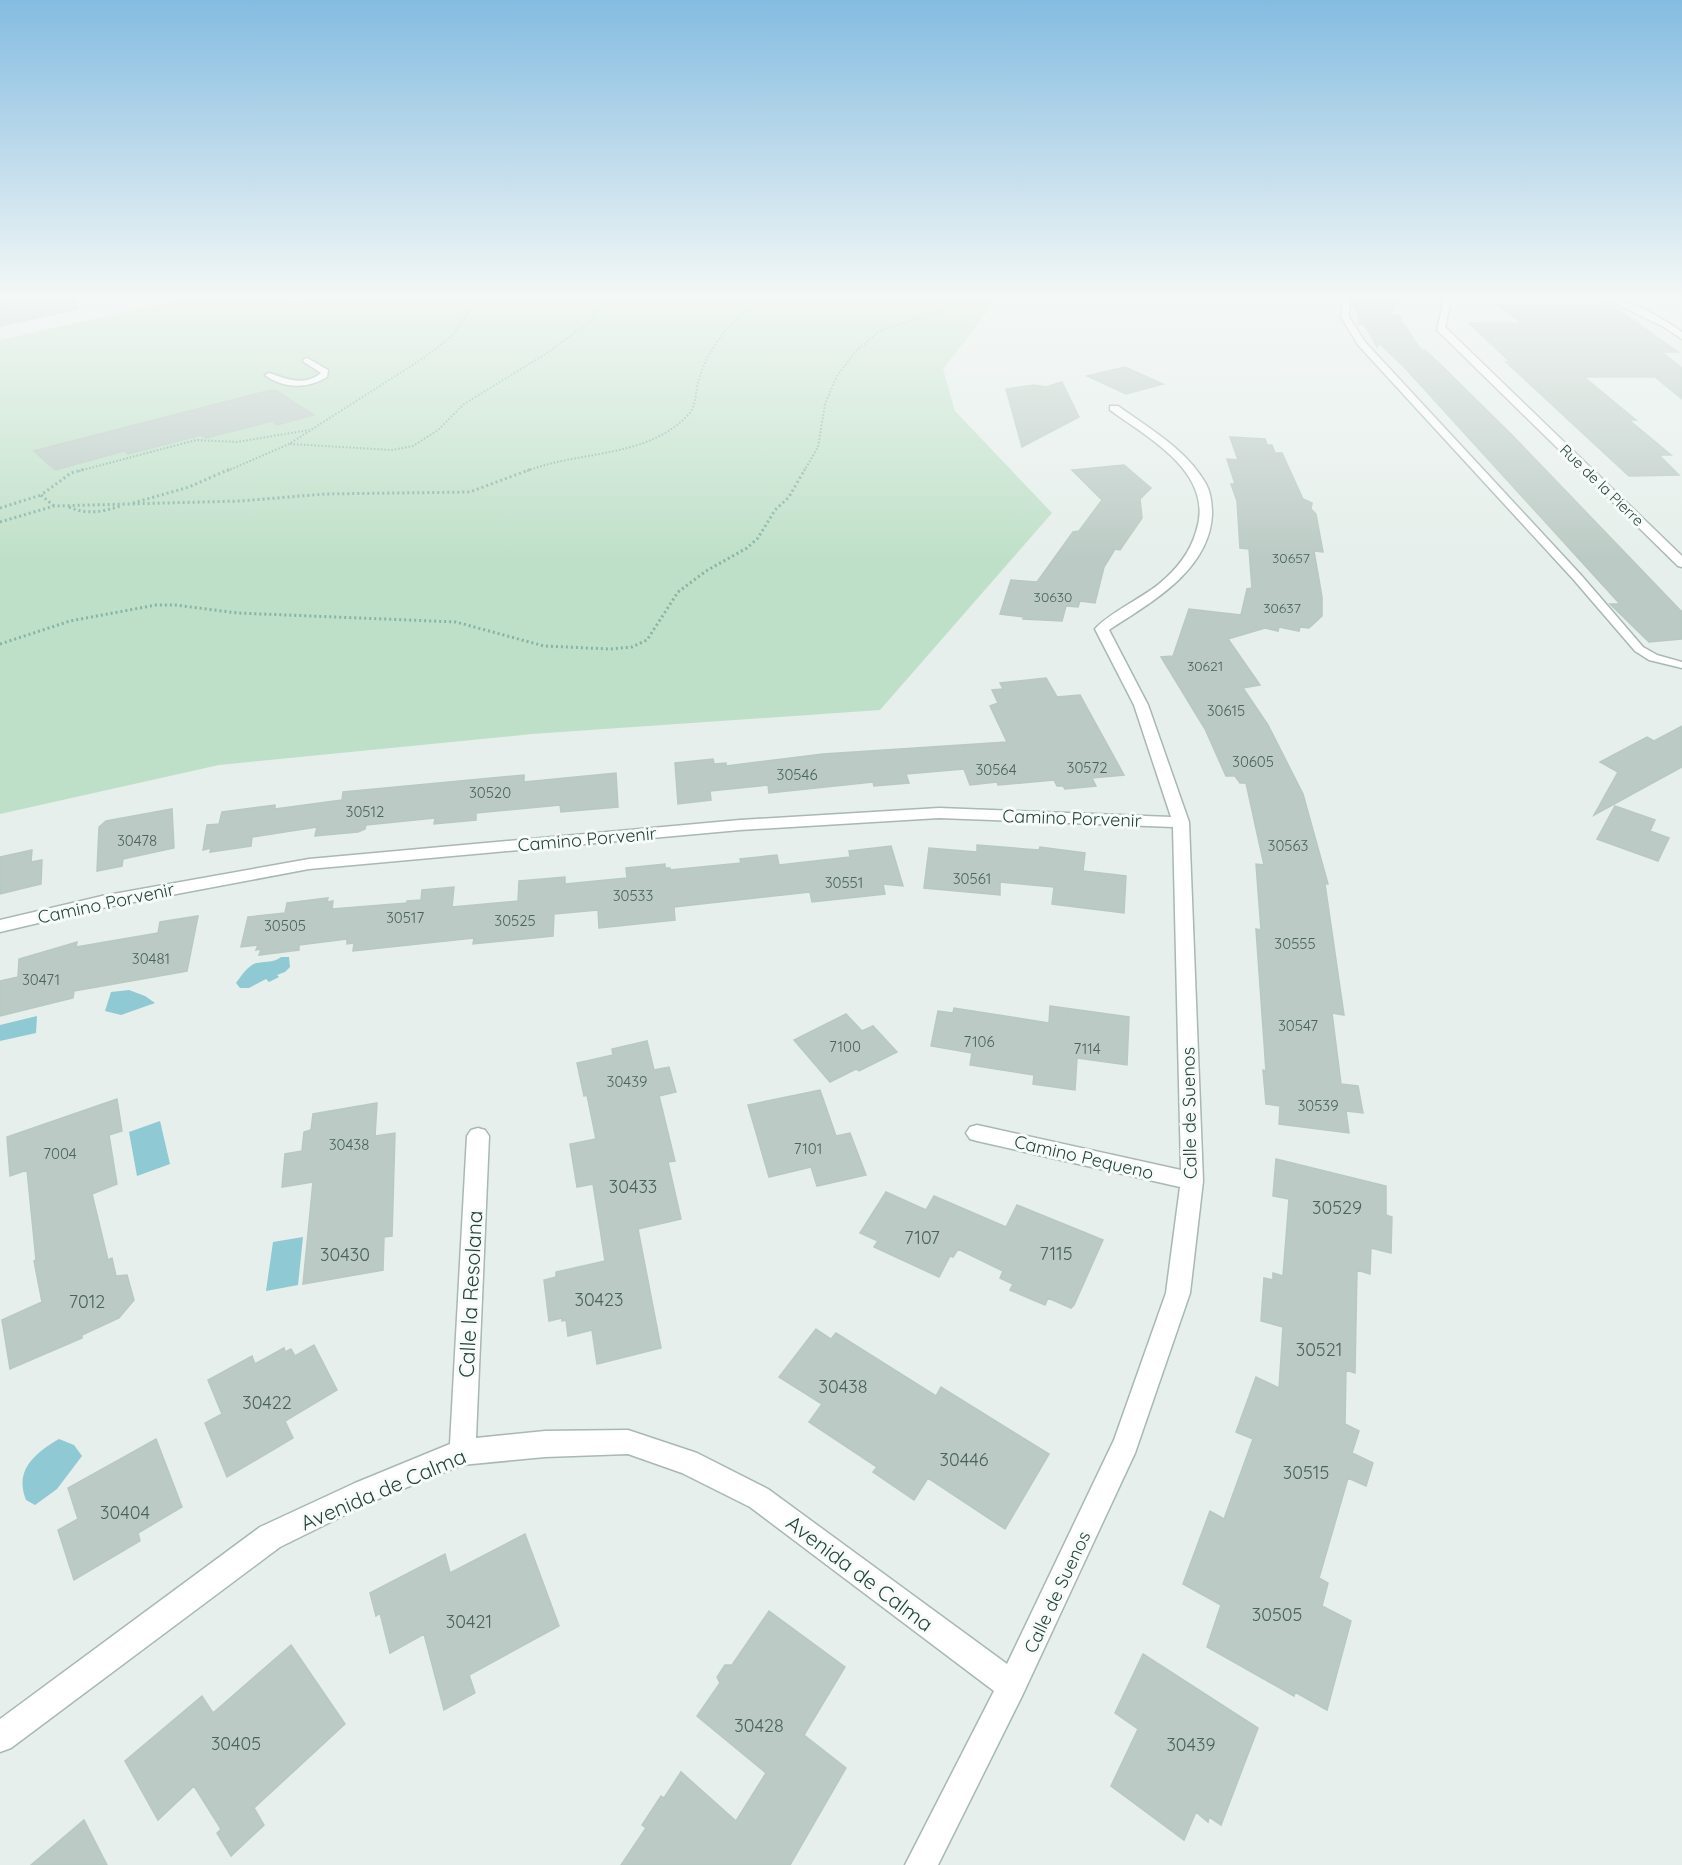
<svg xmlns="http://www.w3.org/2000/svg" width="1682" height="1865" viewBox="0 0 1682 1865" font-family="Quicksand,sans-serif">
<rect width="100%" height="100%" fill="#e6efeb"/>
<path fill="#bfe0c8" d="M188 298H998L943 369 955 411 1052 513 880 710 532 734 219 765 0 814V340Z"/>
<path fill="#8ec9d4" d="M281 957H289L290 967 285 972 277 975 279 977 269 982 266 979 249 988H240L236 983C241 976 249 964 257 963 267 961 273 963 281 957Z
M129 990 145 996 155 1003 121 1015 105 1011 111 992Z
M37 1016 36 1033 0 1041V1025Z
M160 1121 170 1164 137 1176 129 1132Z
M303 1237 298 1285 266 1291 273 1242Z
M59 1439 74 1445 82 1456 57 1489 35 1505 26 1500C14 1470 35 1453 59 1439Z"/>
<path fill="#bbcac4" stroke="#b8c9c2" stroke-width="1.5" d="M13 298H76L78 309 0 326V301Z
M1352 298H1399L1391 315 1401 316V324H1404L1421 350H1425L1440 364 1511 434 1682 612V639L1649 642 1610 604H1620L1405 368 1379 343 1377 347 1364 324H1358L1359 315 1352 303Z
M1609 303 1678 352H1662L1682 368V399L1655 377H1584L1636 420H1629L1671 455H1659L1679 475 1629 476 1506 362H1510L1469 323H1522L1497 305 1582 306Z
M1125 367 1163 384 1126 394 1087 376Z
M1062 382 1079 417 1022 447 1006 389 1034 385 1046 387Z
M271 390 277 391 314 415 277 425 272 421 206 438 201 435 128 454 124 451 55 470 34 451Z
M1230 437 1265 439 1267 445H1272L1275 453H1282L1303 499 1312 503 1311 509 1316 514 1323 552 1314 551 1322 597V616L1309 628 1300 627 1299 631 1279 627 1278 631 1265 628 1228 639 1260 685 1243 688 1268 725 1303 794 1328 884H1325L1344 1015 1332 1013 1341 1084 1358 1086 1363 1113 1346 1111 1349 1133 1279 1124 1280 1106 1266 1104 1263 1070 1266 1071 1256 929 1261 930 1256 864 1264 865 1246 783H1240L1235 776H1226L1205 729 1161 657 1173 656 1189 609 1241 615 1247 589 1252 588 1249 549 1240 548 1237 501 1231 484H1235L1227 459 1238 460Z
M1124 465 1151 488 1140 499 1142 518 1120 550 1115 549 1104 567 1095 603 1080 601 1078 607 1066 606 1062 621 1023 619 1024 617 1000 614 1011 580 1037 582 1073 532 1079 531 1102 500 1072 470Z
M1046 678 1057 697 1080 695 1124 775 1092 778 1096 786 1065 789 1063 786H1057L1054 780 998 785 997 782 970 785 964 769 906 774 909 783 874 786 873 782 769 793 768 785 710 791 711 800 678 804 675 763 713 759 714 764 726 763V766L823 754 1007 742 990 706 998 703 992 690 1003 689 1000 683Z
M1682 726V767L1594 815 1618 772 1600 762 1647 737 1654 741Z
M616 773 618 807 561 812 560 805 476 813V820L434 824 435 818 366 825 365 829 358 832 315 836 317 827 252 837 251 846 210 852 211 848 203 850 207 825 219 824 222 812 275 805V809L342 800 343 792 524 775V782Z
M1615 806 1655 820 1650 831 1669 838 1658 861 1597 839Z
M172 809 174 848 123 859 122 866 97 871 99 827 106 821Z
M977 845 1039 850 1040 847 1085 853 1083 871 1126 876 1124 913 1052 904 1054 887 1000 882V895L924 888 929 848 977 852Z
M891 846 903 886 883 884 885 894 812 902 810 892 674 907 675 920 599 928 598 910 554 914 553 936 473 944 474 938 353 951 354 943 347 944V939L299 945V950L259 955 261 949 256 950 258 945 241 947 248 917 285 913 287 903 328 898 327 902 333 901 332 909 407 903V901L421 900 422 890 454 887 452 907 518 901 519 881 565 877V884L627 878 626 868 665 864V868H670V870L741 863 740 859 777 855 779 865 850 857 849 851Z
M32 850 31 862 42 860 41 884 0 894V857Z
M198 916 187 971 74 991 73 998 0 1016V981L18 977 19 959 77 942 76 947 158 933 160 922Z
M1050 1006 1129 1017 1127 1065 1077 1058 1075 1090 1033 1084 1034 1075 970 1065 972 1053 931 1046 938 1011 953 1013 954 1008 1049 1023Z
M846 1014 862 1031 873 1026 897 1052 859 1071 856 1069 830 1082 794 1040Z
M647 1041 654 1070 669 1067 676 1092 659 1096 675 1161 668 1162 681 1219 638 1229 661 1348 597 1364 592 1330 568 1336 566 1320 562 1321V1318L549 1321 544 1280 556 1277V1272L605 1261 593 1184 577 1187 570 1144 596 1139 587 1095 584 1096 577 1063 613 1055 612 1049Z
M820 1090 836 1136 850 1133 866 1175 817 1186 811 1167 769 1177 748 1105Z
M117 1099 122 1131 109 1135 117 1184 92 1194 108 1260 112 1258 116 1276 127 1275 134 1300 119 1318 82 1335V1338L10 1369 2 1320 42 1302 34 1261 36 1260 27 1170 10 1176 7 1137Z
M377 1103 375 1136 395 1133 392 1236 384 1237 383 1270 303 1284 313 1182 282 1187 285 1154 302 1151 304 1132 311 1130 313 1114Z
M1276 1159 1386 1186V1215L1392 1217 1391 1253 1371 1248 1370 1274 1357 1270 1355 1373 1346 1370 1345 1424 1359 1431 1352 1453 1373 1463 1366 1486 1348 1478 1319 1578 1328 1583 1322 1606 1351 1621 1327 1710 1295 1692 1294 1696 1207 1647 1221 1605 1183 1584 1210 1511 1224 1519 1253 1439 1236 1432 1256 1377 1279 1388 1283 1327 1261 1321 1264 1278 1273 1280V1273L1283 1276 1289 1199 1273 1196Z
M886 1192 926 1210 934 1196 1006 1227 1017 1205 1103 1240 1074 1305 1071 1308 1048 1298 1045 1305 1010 1290 1013 1284 1000 1278 1003 1271 958 1249 953 1257 950 1256 939 1277 874 1247 878 1241 860 1233Z
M816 1329 831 1339 836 1333 936 1396 941 1387 1049 1454 1005 1529 928 1478 914 1500 873 1472 877 1467 809 1422 822 1404 779 1377Z
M314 1345 337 1390 285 1421 293 1438 227 1477 205 1423 222 1414 208 1380 252 1356 255 1364 284 1348 285 1352 291 1349 295 1356Z
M156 1439 182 1507 138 1533 140 1541 74 1580 58 1530 78 1519 68 1488Z
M525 1534 559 1626 469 1675 475 1693 444 1710 424 1634 390 1653 380 1613 376 1616 370 1593 445 1554 450 1573Z
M769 1611 845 1667 804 1735 846 1768 790 1865H621L646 1828 642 1825 661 1796 664 1798 681 1772 736 1821 766 1773 697 1716 720 1683 717 1677 725 1665H732Z
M291 1645 345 1724 254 1808 264 1825 231 1856 217 1833 221 1829 194 1786 158 1820 125 1761 202 1696 213 1713Z
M1143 1654 1258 1728 1221 1825 1209 1817 1208 1822 1196 1812 1184 1840 1111 1786 1138 1729 1115 1713Z
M84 1820 107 1865H31Z"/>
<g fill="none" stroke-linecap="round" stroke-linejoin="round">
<g stroke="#a8b8b2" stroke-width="3">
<path id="service" d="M311 298 294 303 290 301 296 298Z
M1343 298H1350L1349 317 1365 342 1581 575 1643 647 1657 655 1682 662V668L1649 660 1635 651 1573 579 1359 346 1341 317Z
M307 358 328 370 327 377C308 389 283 389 265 375L269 373C287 379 304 387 321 373L304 362 303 360Z"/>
</g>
<g stroke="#a8b8b2" stroke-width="3">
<path id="minor" d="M1444 298 1451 300 1445 327 1682 556V567L1678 566 1437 330Z
M1110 406H1118C1149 428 1187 450 1206 484 1211 493 1212 505 1212 515 1209 571 1150 603 1109 630L1148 705 1189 822 1203 1181 1190 1293 1135 1453 1022 1696 938 1865H905L994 1691 750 1507 682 1473 628 1454 545 1457 462 1465 373 1501 280 1547 11 1748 0 1752V1719L260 1527 355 1483 450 1444 467 1136 471 1130 478 1128 485 1130 489 1136 476 1438 545 1431 628 1430 697 1453 768 1489 1007 1664 1114 1440 1166 1293 1180 1187 977 1141 970 1139 966 1133 970 1127 977 1125 1181 1170 1173 827 939 818 740 830 309 869 102 908 0 932V920L102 896 309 859 740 820 939 808 1171 817 1134 705 1095 629C1109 613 1142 598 1159 584 1176 570 1190 553 1196 532 1216 474 1150 439 1110 410Z"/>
</g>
<g stroke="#a8b8b2" stroke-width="3">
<path id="tertiary" d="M1604 298C1627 298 1663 318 1682 332V339L1664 327Z"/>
</g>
<path stroke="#86b3a5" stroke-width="2" stroke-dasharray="1.5 2" stroke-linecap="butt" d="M290 444 392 450 413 446 438 430 464 404 547 353 592 320 607 298
M79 471 196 440 237 442 309 430
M227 471 289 444 425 357 454 334 478 298
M527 471C580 450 647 459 689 414 697 404 695 391 699 379 709 345 734 317 763 298
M804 471 818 447 825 404 837 376 856 351 881 330 940 312 955 298"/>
<path stroke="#86b3a5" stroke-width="3" stroke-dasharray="2 3" stroke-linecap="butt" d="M133 503 189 487 230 469
M54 506 41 495 71 473 85 469
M69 507C87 515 102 512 120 506
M0 508 41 495
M0 522 54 506 240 501 325 494 470 492 531 469
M0 644 70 621 156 605H175L238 613 456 622 544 646 610 649 632 647 647 640 678 592 706 571 747 548 758 538 775 510 789 497 805 469"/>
<use href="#service" fill="#fff" fill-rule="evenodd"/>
<use href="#minor" fill="#fff" fill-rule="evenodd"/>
<use href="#tertiary" fill="#fff" fill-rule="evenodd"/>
</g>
<linearGradient id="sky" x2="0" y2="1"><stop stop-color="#84bce0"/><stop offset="0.53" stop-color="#f4f8f6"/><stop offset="1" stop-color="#f4f8f6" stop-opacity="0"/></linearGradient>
<rect width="1682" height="560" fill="url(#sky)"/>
<g text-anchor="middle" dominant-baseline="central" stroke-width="6" stroke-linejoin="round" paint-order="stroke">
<g font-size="14" fill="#4a645c">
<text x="1291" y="558">30657</text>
<text x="1053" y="597">30630</text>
<text x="1282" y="608">30637</text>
<text x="1205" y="666">30621</text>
</g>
<g font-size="15" fill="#24423a" stroke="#f7fbf9">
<text transform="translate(1602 485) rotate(44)">Rue de la Pierre</text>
</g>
<g font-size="15" fill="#4a645c">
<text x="1226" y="710">30615</text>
<text x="1253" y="761">30605</text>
<text x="1087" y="767">30572</text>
<text x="996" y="769">30564</text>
<text x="797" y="774">30546</text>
<text x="490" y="792">30520</text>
<text x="365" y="811">30512</text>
<text x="137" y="840">30478</text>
<text x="1288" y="845">30563</text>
<text x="972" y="878">30561</text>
<text x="844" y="882">30551</text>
<text x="633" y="895">30533</text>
<text x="405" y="917">30517</text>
<text x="515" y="920">30525</text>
<text x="285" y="925">30505</text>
<text x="1295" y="943">30555</text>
<text x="151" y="958">30481</text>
<text x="41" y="979">30471</text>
<text x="1298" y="1025">30547</text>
<text x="979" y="1041">7106</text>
<text x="845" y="1046">7100</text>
<text x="1087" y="1048">7114</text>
<text x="627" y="1081">30439</text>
<text x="1318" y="1105">30539</text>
<text x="349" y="1144">30438</text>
<text x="808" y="1148">7101</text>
<text x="60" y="1153">7004</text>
</g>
<g font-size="18" fill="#24423a" stroke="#f7fbf9">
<text transform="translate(1072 818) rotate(2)">Camino Porvenir</text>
<text transform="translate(587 839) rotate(-5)">Camino Porvenir</text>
<text transform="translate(106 903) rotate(-12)">Camino Porvenir</text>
<text transform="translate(1189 1113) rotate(-91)">Calle de Suenos</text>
<text transform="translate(1084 1157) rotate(13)">Camino Pequeno</text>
<text transform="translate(1057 1592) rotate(-65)">Calle de Suenos</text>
</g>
<g font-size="18" fill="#4a645c">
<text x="633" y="1186">30433</text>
<text x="1337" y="1207">30529</text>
<text x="922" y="1237">7107</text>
<text x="1056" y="1253">7115</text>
<text x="345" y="1254">30430</text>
<text x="599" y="1299">30423</text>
<text x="87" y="1301">7012</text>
<text x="1319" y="1349">30521</text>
<text x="843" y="1386">30438</text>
<text x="267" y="1402">30422</text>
<text x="964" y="1459">30446</text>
<text x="1306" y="1472">30515</text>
<text x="125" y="1512">30404</text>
<text x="1277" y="1614">30505</text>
<text x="469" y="1621">30421</text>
<text x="759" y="1725">30428</text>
<text x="236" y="1743">30405</text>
<text x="1191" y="1744">30439</text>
</g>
<g font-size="21" fill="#24423a" stroke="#f7fbf9">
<text transform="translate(470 1294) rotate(-87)">Calle la Resolana</text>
<text transform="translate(383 1489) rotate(-23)">Avenida de Calma</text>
<text transform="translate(860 1573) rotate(37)">Avenida de Calma</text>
</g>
</g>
</svg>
